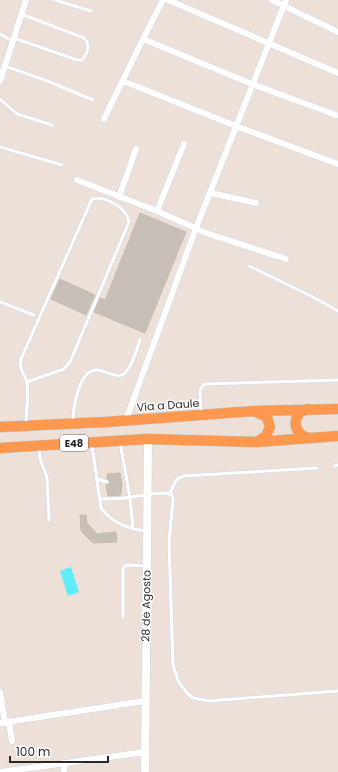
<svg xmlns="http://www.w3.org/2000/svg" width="338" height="772" viewBox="0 0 338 772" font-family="Poppins,sans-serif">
<rect width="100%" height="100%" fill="#ede0d8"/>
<path fill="#60edfa" d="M71 567 79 592 68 596 60 571Z"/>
<path fill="#c7bfb7" stroke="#c8bcb2" d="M140 213 186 232 145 333 94 312 100 298 105 300Z
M60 279 95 295 86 315 51 299Z
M120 473 122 484 121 495 108 496 106 485 109 484 110 482 107 479V474Z
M80 515H86L87 523 97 534 116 532 117 542 93 543 81 531Z"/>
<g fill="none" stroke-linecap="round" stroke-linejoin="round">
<g stroke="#ced6e3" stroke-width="4">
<path id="service" d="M55 0 91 11
M0 34 13 41
M14 38 77 60H82C88 53 91 45 84 38L21 14
M5 66 50 82 93 100
M0 99 17 114 52 125
M0 147 62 165
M249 266 315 298 338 311
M0 302 34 315
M201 412 200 390 204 384 338 380
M73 422C73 408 79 369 97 370 105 371 114 377 122 375 131 371 137 348 140 340
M26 425C26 412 29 396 27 383 25 373 19 372 21 359L92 199C105 195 127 208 129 222L70 362 64 369 27 382
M120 442 130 498 133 529
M92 445 101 508C114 524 126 528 146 531
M39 447 40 459 47 477 49 520
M334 466 338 465
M97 479 107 482
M170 494C173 486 175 478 184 476L317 468
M99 499C110 499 121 499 131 497 142 496 163 490 172 495L173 499 169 542 173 665 178 681 187 693 193 698 209 701 338 691
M123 617V569L125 566 127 565 147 566"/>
</g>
<g stroke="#ced6e3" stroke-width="7">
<path id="minor" d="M168 0 338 73
M272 0 338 32
M143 39 252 84 336 115
M0 81 26 0
M123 81 236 126 338 164
M104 119 143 39 163 0
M77 180 157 211 206 233 286 259
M211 193 256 203
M119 197 136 149
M157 211 184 144
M126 420 196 228 286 0
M0 692 5 723
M9 722 12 741
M0 723 145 701
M1 772 145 752
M64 772V763"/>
</g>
<g stroke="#ced6e3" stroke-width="9">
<path id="tertiary" d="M145 772 148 439"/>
</g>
<g stroke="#c3c3c3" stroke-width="11">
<path id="trunk" d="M256 412 267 417 270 427 266 436 257 442
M0 427 106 422 254 411 338 409
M308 438C295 433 292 423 300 412L308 409
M0 448 148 439 257 442 338 436"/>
</g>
<use href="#service" stroke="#fff" stroke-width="3"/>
<use href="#minor" stroke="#fff" stroke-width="6"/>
<use href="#tertiary" stroke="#fff" stroke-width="8"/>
<use href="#trunk" stroke="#fe984e" stroke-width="10"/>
</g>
<g text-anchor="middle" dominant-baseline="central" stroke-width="3" stroke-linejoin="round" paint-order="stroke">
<rect fill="#fff" stroke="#686868" stroke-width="1" x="60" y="435" width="28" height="16" rx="3"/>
<g font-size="10" font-weight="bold" fill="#282828">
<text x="74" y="443">E48</text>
</g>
<g font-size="11" fill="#282828" stroke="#fff">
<text transform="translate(168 405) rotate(-4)">Vía a Daule</text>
<text transform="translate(146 606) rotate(-89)">28 de Agosto</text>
</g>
</g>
<path d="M10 756v6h98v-6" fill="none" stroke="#282828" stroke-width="2"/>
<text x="16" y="756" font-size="12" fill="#282828" stroke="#ffffff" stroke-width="3" paint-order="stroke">100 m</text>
</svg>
